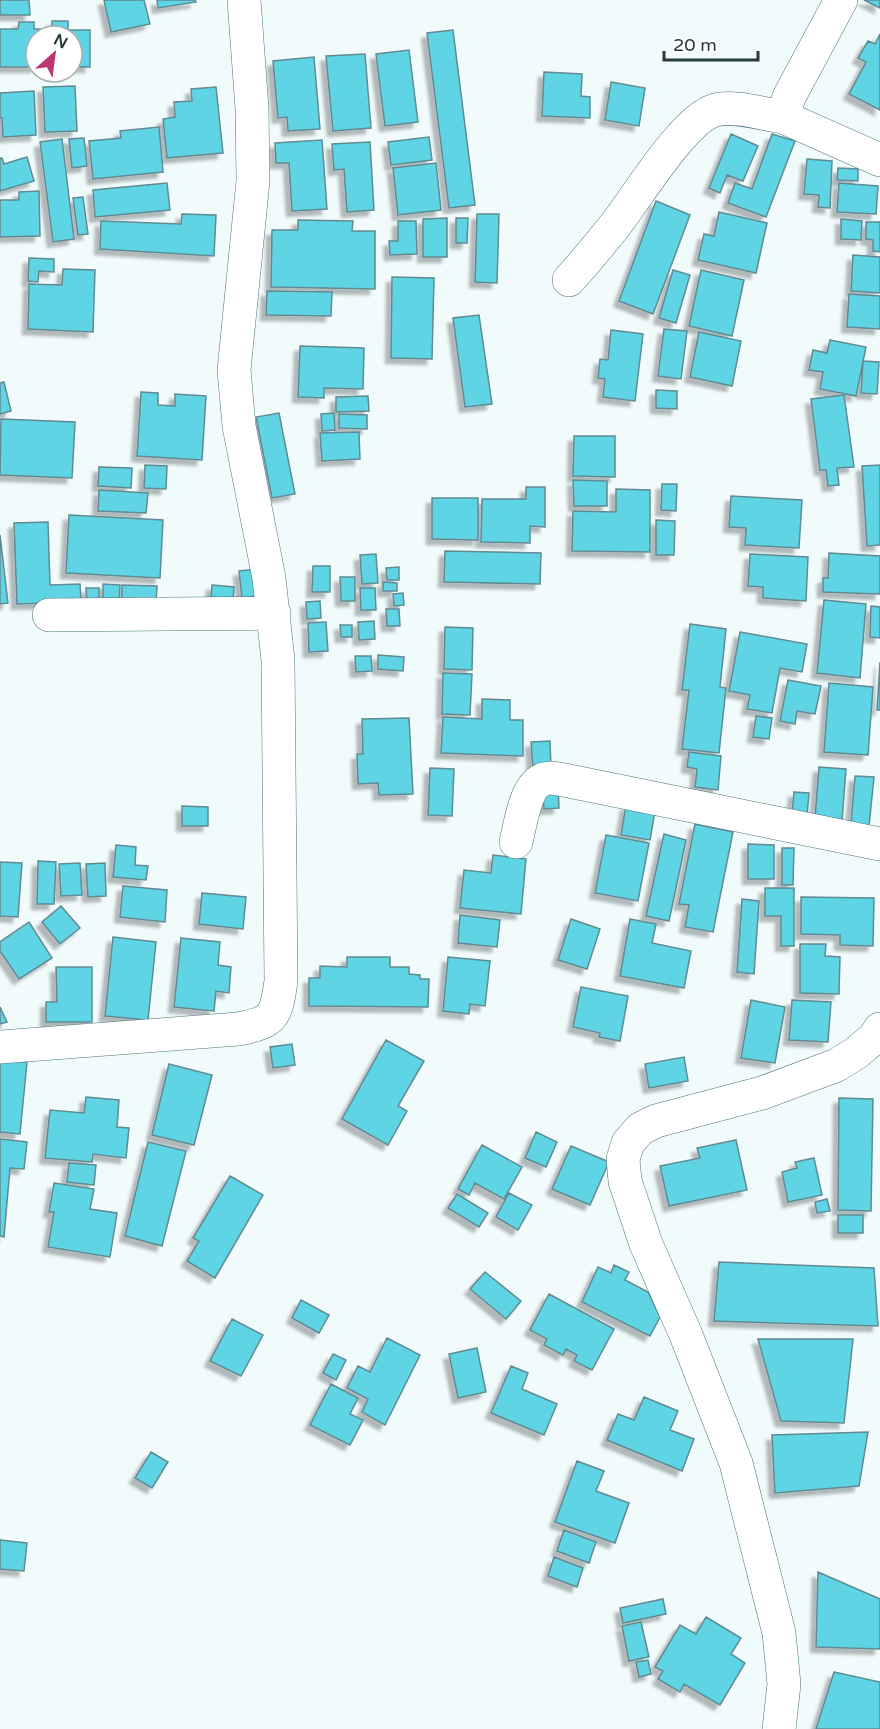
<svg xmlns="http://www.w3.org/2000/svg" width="880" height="1729" viewBox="0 0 880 1729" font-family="'Varela Round',sans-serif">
<defs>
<filter id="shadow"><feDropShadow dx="-5.5" dy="5.5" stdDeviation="1.5" flood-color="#0004"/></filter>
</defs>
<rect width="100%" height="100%" fill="#f2fbfc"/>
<path fill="#5fd4e5" stroke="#608b92" stroke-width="1.5" filter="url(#shadow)" d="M0 0H29L30 15H0Z
M104 0H144L150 24 111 32Z
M157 0H195L196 2 158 8Z
M864 0H880V8Z
M52 21H68V30H90V67H72V36H36V67H0V29H18L19 22H34V29H52Z
M453 30 475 205 449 208 427 33Z
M880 34V110L849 94 866 62 858 58 868 41 875 44Z
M409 50 418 122 385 126 376 54Z
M365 54 371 128 333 131 326 56Z
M314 57 320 129 288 131 287 117 278 118 273 61Z
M544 72 582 74 581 96 590 97V118L542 116Z
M611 82 645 88 639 126 605 120Z
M75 86 77 131 45 132 43 87Z
M216 87 223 153 167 158 163 119 175 117 174 102 192 101 191 89Z
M34 91 36 135 3 137 2 118H0V93Z
M159 127 163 172 93 179 89 141 121 138 120 131Z
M731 134 758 146 743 181 727 175 720 193 709 188Z
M772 134 795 141 766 217 728 203 735 183 752 189Z
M429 137 432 160 391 165 388 142Z
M84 138 87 166 72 168 69 139Z
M62 139 74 239 53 242 40 142Z
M322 140 327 209 292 211 289 163H276L275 143Z
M370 142 374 210 347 212 344 169 334 170 332 144Z
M27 157 34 181 0 191V158H2L4 164Z
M807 159 832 161 830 208 818 207 819 195 804 194Z
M436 163 441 210 398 215 393 168Z
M838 168 858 169V181L837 180Z
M167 183 170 210 95 217 93 190Z
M839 183 878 186 876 214 837 212Z
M39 191 40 236 0 237V200H19V192Z
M83 197 88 234 78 235 73 198Z
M656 201 690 215 653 314 619 301Z
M719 212 767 223 756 273 698 260 704 234 714 236Z
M182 214 216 215 214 256 100 249 101 221 181 224Z
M477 214H499L497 283 475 282Z
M447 218V257H423V219Z
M456 218H468L467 243H456Z
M841 219 862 221 861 240 841 239Z
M298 220 353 221 352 231H375V289L271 287 272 230H298Z
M398 221H416L417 254 390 255 389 241H398Z
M866 222H880V252L873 251V240L866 239Z
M853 255 880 257V293L851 291Z
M29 258 54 259V272L39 271 38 282 28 281Z
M63 269 95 270 93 332 28 329 29 284 62 285Z
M673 270 690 275 676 323 659 318Z
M701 270 744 280 732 336 689 326Z
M392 277 434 278 432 359 391 358Z
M267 291 332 292 331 316 266 315Z
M849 294 880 296V329L847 327Z
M479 315 492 404 465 407 453 318Z
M664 329 687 331 681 379 658 376Z
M611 330 643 334 635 401 603 397 605 379 598 378 600 359 608 360Z
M699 332 741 341 732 386 690 377Z
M830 340 866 347 856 396 820 389 823 372 809 370 813 350 827 353Z
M300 346 364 348 363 389 324 388V398L298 397Z
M863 361 879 362 877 394 861 393Z
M4 382 11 411 0 414V383Z
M656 390 677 391V409L656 408Z
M141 392 158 393V405L175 406V394L206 396 202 460 137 456Z
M844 395 854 467 837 468 839 485 828 486 826 470H820L811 399Z
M368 396 369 411 336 412V397Z
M279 413 295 494 272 498 256 417Z
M334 413 335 430 322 431 321 414Z
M339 414 367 415V429L339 428Z
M1 419 75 422 72 478 0 475Z
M359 432 360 459 322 461 320 433Z
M574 436H615V477L573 476Z
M145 465 167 466 166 489 144 488Z
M880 465V545L867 546 862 466Z
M99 467 132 468 131 488 98 486Z
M573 480 607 481V506H574Z
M662 484H677L676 511 661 510Z
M526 487H545V527L530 526V543L481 542 482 499H526Z
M616 489 650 490V552L572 551 573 511 616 512Z
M99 490 148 493 146 513 98 511Z
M731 496 802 500 799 548 745 545 746 528 729 527Z
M432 498H478V540L432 539Z
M69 515 163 520 160 578 66 573Z
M656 520 675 521 674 555H656Z
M48 522 50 585 80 584 81 602 17 604 14 523Z
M0 535 8 603 0 604Z
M445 551 541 553 540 584 444 582Z
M829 553 880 556V594L823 592V578H828Z
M376 554 378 583 362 584 360 555Z
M750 554 808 557 806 601 763 598V587L748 586Z
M313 566H330V592H312Z
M399 567V580H387L386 568Z
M257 569 260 596 242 598 239 571Z
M340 577H355V601H341Z
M383 582 397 583V591H383Z
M103 584 120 585 119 603 103 602Z
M122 585 157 586 156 602 122 600Z
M212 585 234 587 233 600 211 597Z
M86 588H99V601H87Z
M360 588H375L376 610H361Z
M403 593 404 605 394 606 393 594Z
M824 600 866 604 860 678 817 673Z
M320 601 321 618 307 619 306 602Z
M871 606 880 607V638L870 637Z
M386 609H399L400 626H387Z
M374 621 375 639 359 640 358 622Z
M326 622 328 651 309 652 308 623Z
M690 624 726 629 720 687 726 688 719 753 682 749 689 690H682Z
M340 625H352V637H341Z
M445 627 473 628 472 670 444 669Z
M740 632 807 644 802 672 780 668 772 713 747 709 750 695 729 691Z
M378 655 404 657 403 671 378 669Z
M355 656H371L372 671 356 672Z
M880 662V710H877Z
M443 673 472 674 470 715 442 714Z
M788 680 821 686 815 714 797 711 795 724 780 721Z
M829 683 873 687 868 755 824 752Z
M482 699 510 700V720H523V756L441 753 443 717 482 719Z
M756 716 772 718 769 739 753 737Z
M409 718 413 794 379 795 378 783 358 784 357 754H363L362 719Z
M550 741 551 768 533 769 531 742Z
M689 752 721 756 718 790 695 787 697 769 687 767Z
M819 767 846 769 842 821 815 818Z
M430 768 454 769 452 816 428 815Z
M855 776 874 777 869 826 851 824Z
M558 785 559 808 544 809 542 786Z
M794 792 809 793 807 815 792 814Z
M626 805 655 811 650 840 621 835Z
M182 806 208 807V826H182Z
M695 824 733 832 713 932 685 927 689 905 679 904Z
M664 834 686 840 669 921 646 916Z
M606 835 649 843 638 901 595 893Z
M748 844 774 845V879H748Z
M116 845 136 847 135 865 148 866 146 880 113 877Z
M782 848H794L793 885H782Z
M493 855 526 859 521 914 460 908 464 870 491 873Z
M38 861 56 862 54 904H37Z
M0 862 22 863 18 917 0 916Z
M80 863 82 895 61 896 59 864Z
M105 863 106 896 88 897 86 864Z
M123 886 167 890 165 922 120 917Z
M765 888H794V946H781V916H765Z
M202 893 246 897 243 929 199 924Z
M801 897 874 898 873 946 840 945V935L801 934Z
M742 899 759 901 754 974 737 972Z
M61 906 80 928 60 944 42 922Z
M460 915 500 920 497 947 458 943Z
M571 919 600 929 587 969 558 960Z
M630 919 656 924 652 943 691 951 684 988 620 976Z
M29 922 52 958 19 979 0 951V942Z
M113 937 156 942 148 1020 105 1016Z
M181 938 220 942 218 965 231 967 229 993 216 991 214 1011 174 1007Z
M800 944H826L825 956 840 957 839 994 800 993Z
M347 957H390V967H409V974L420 975V979H429L428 1007 309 1006V978H320V966L347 967Z
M448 957 490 961 485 1006 470 1004 469 1014 443 1011Z
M56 967H92V1022H46V1002H57Z
M581 987 628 996 620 1041 599 1037 600 1033 573 1027Z
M751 1000 785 1007 775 1063 741 1058Z
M792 1000 831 1002 828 1042 789 1040Z
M0 1007 7 1022 0 1024Z
M386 1040 424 1061 398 1106 407 1111 388 1145 342 1119Z
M292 1044 295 1065 273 1068 270 1047Z
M684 1057 688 1081 649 1088 645 1064Z
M0 1059 27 1062 20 1134 0 1132Z
M169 1064 212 1075 194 1145 152 1135Z
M86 1097 119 1100 117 1127 129 1128 126 1158 93 1154 92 1162 45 1158 50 1110 84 1113Z
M839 1098 873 1099 871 1211 838 1210Z
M536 1132 557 1142 546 1167 525 1158Z
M0 1139 27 1142 24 1169 10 1168 4 1237 0 1236Z
M736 1140 747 1190 669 1206 660 1166 700 1158 697 1148Z
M148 1142 186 1151 162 1246 125 1236Z
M482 1145 522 1167 504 1199 475 1183 469 1195 458 1189Z
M571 1146 609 1162 590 1205 552 1189Z
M814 1158 822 1195 788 1202 782 1172 797 1168 795 1162Z
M69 1163 96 1165 94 1185 67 1182Z
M230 1176 263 1195 215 1278 187 1261 199 1241 193 1238Z
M54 1183 94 1189 90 1209 117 1213 110 1257 48 1247 54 1212H49Z
M509 1193 532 1205 518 1230 496 1217Z
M457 1194 488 1213 479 1227 448 1208Z
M827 1199 830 1211 817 1213 815 1202Z
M838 1215H863V1233H838Z
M719 1262 874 1268 878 1326 714 1321Z
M614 1265 629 1272 625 1280 648 1292 660 1317 650 1336 582 1302 598 1267 611 1273Z
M485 1272 521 1301 506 1319 470 1289Z
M549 1294 614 1329 592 1370 574 1361 577 1355 566 1349 563 1355 544 1345 547 1339 530 1330Z
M301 1300 329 1315 319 1333 292 1318Z
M232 1319 263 1335 241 1376 210 1361Z
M387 1338 420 1355 385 1425 362 1412 368 1399 347 1388 358 1366 370 1372Z
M758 1339H853L844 1423 781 1421Z
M477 1348 486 1392 458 1398 449 1354Z
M333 1354 346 1360 336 1380 323 1373Z
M511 1366 528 1373 522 1389 557 1404 544 1435 491 1413Z
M331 1384 358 1398 350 1414 363 1420 350 1445 310 1425Z
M644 1397 678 1411 670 1430 694 1439 682 1471 607 1440 618 1414 634 1420Z
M868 1432 859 1486 775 1493 772 1435Z
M151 1452 168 1462 152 1488 135 1478Z
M577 1461 604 1471 596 1491 629 1503 615 1543 555 1522Z
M564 1530 596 1542 589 1563 557 1551Z
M0 1540 27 1543 24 1571 0 1569Z
M554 1557 583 1568 577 1587 548 1576Z
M818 1572 880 1599V1649L816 1647Z
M663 1599 666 1614 623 1623 620 1608Z
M706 1617 741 1638 731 1654 745 1663 720 1705 684 1684 680 1692 658 1679 663 1671 655 1667 680 1625 696 1634Z
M641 1622 649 1657 629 1661 622 1626Z
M648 1660 651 1674 639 1677 636 1662Z
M834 1672 880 1682V1729H816Z"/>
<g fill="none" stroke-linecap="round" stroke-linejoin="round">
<g stroke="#4a757c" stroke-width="34">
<path id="minor" d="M841 0 789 97 783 117 880 160
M569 280C585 262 601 243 616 224 637 197 684 119 715 110 734 105 763 114 783 117
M49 615 274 613
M516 842C520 826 525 789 540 781 546 777 552 778 559 779L880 844
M0 1047 238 1029C275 1022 276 1016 281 981L278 660 269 578 239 426 234 370 253 181 252 108 244 0
M779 1729 784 1684 779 1633 736 1463 686 1335 646 1244 625 1181 623 1159 628 1143 640 1129 656 1121 762 1093 837 1065 856 1053 874 1038 880 1029"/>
</g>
<use href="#minor" stroke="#fff" stroke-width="33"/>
</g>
<g transform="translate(54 54) rotate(28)"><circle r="28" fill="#ffffff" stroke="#a8b0b1" stroke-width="1.5"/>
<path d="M0-4.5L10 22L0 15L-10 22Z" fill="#bd3573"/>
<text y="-9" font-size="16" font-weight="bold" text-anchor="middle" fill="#26393c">N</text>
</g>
<path d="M664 51v9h94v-9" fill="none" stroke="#26393c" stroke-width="3"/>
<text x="673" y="51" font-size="18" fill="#26393c" stroke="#ffffff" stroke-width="4.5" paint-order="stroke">20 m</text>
</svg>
